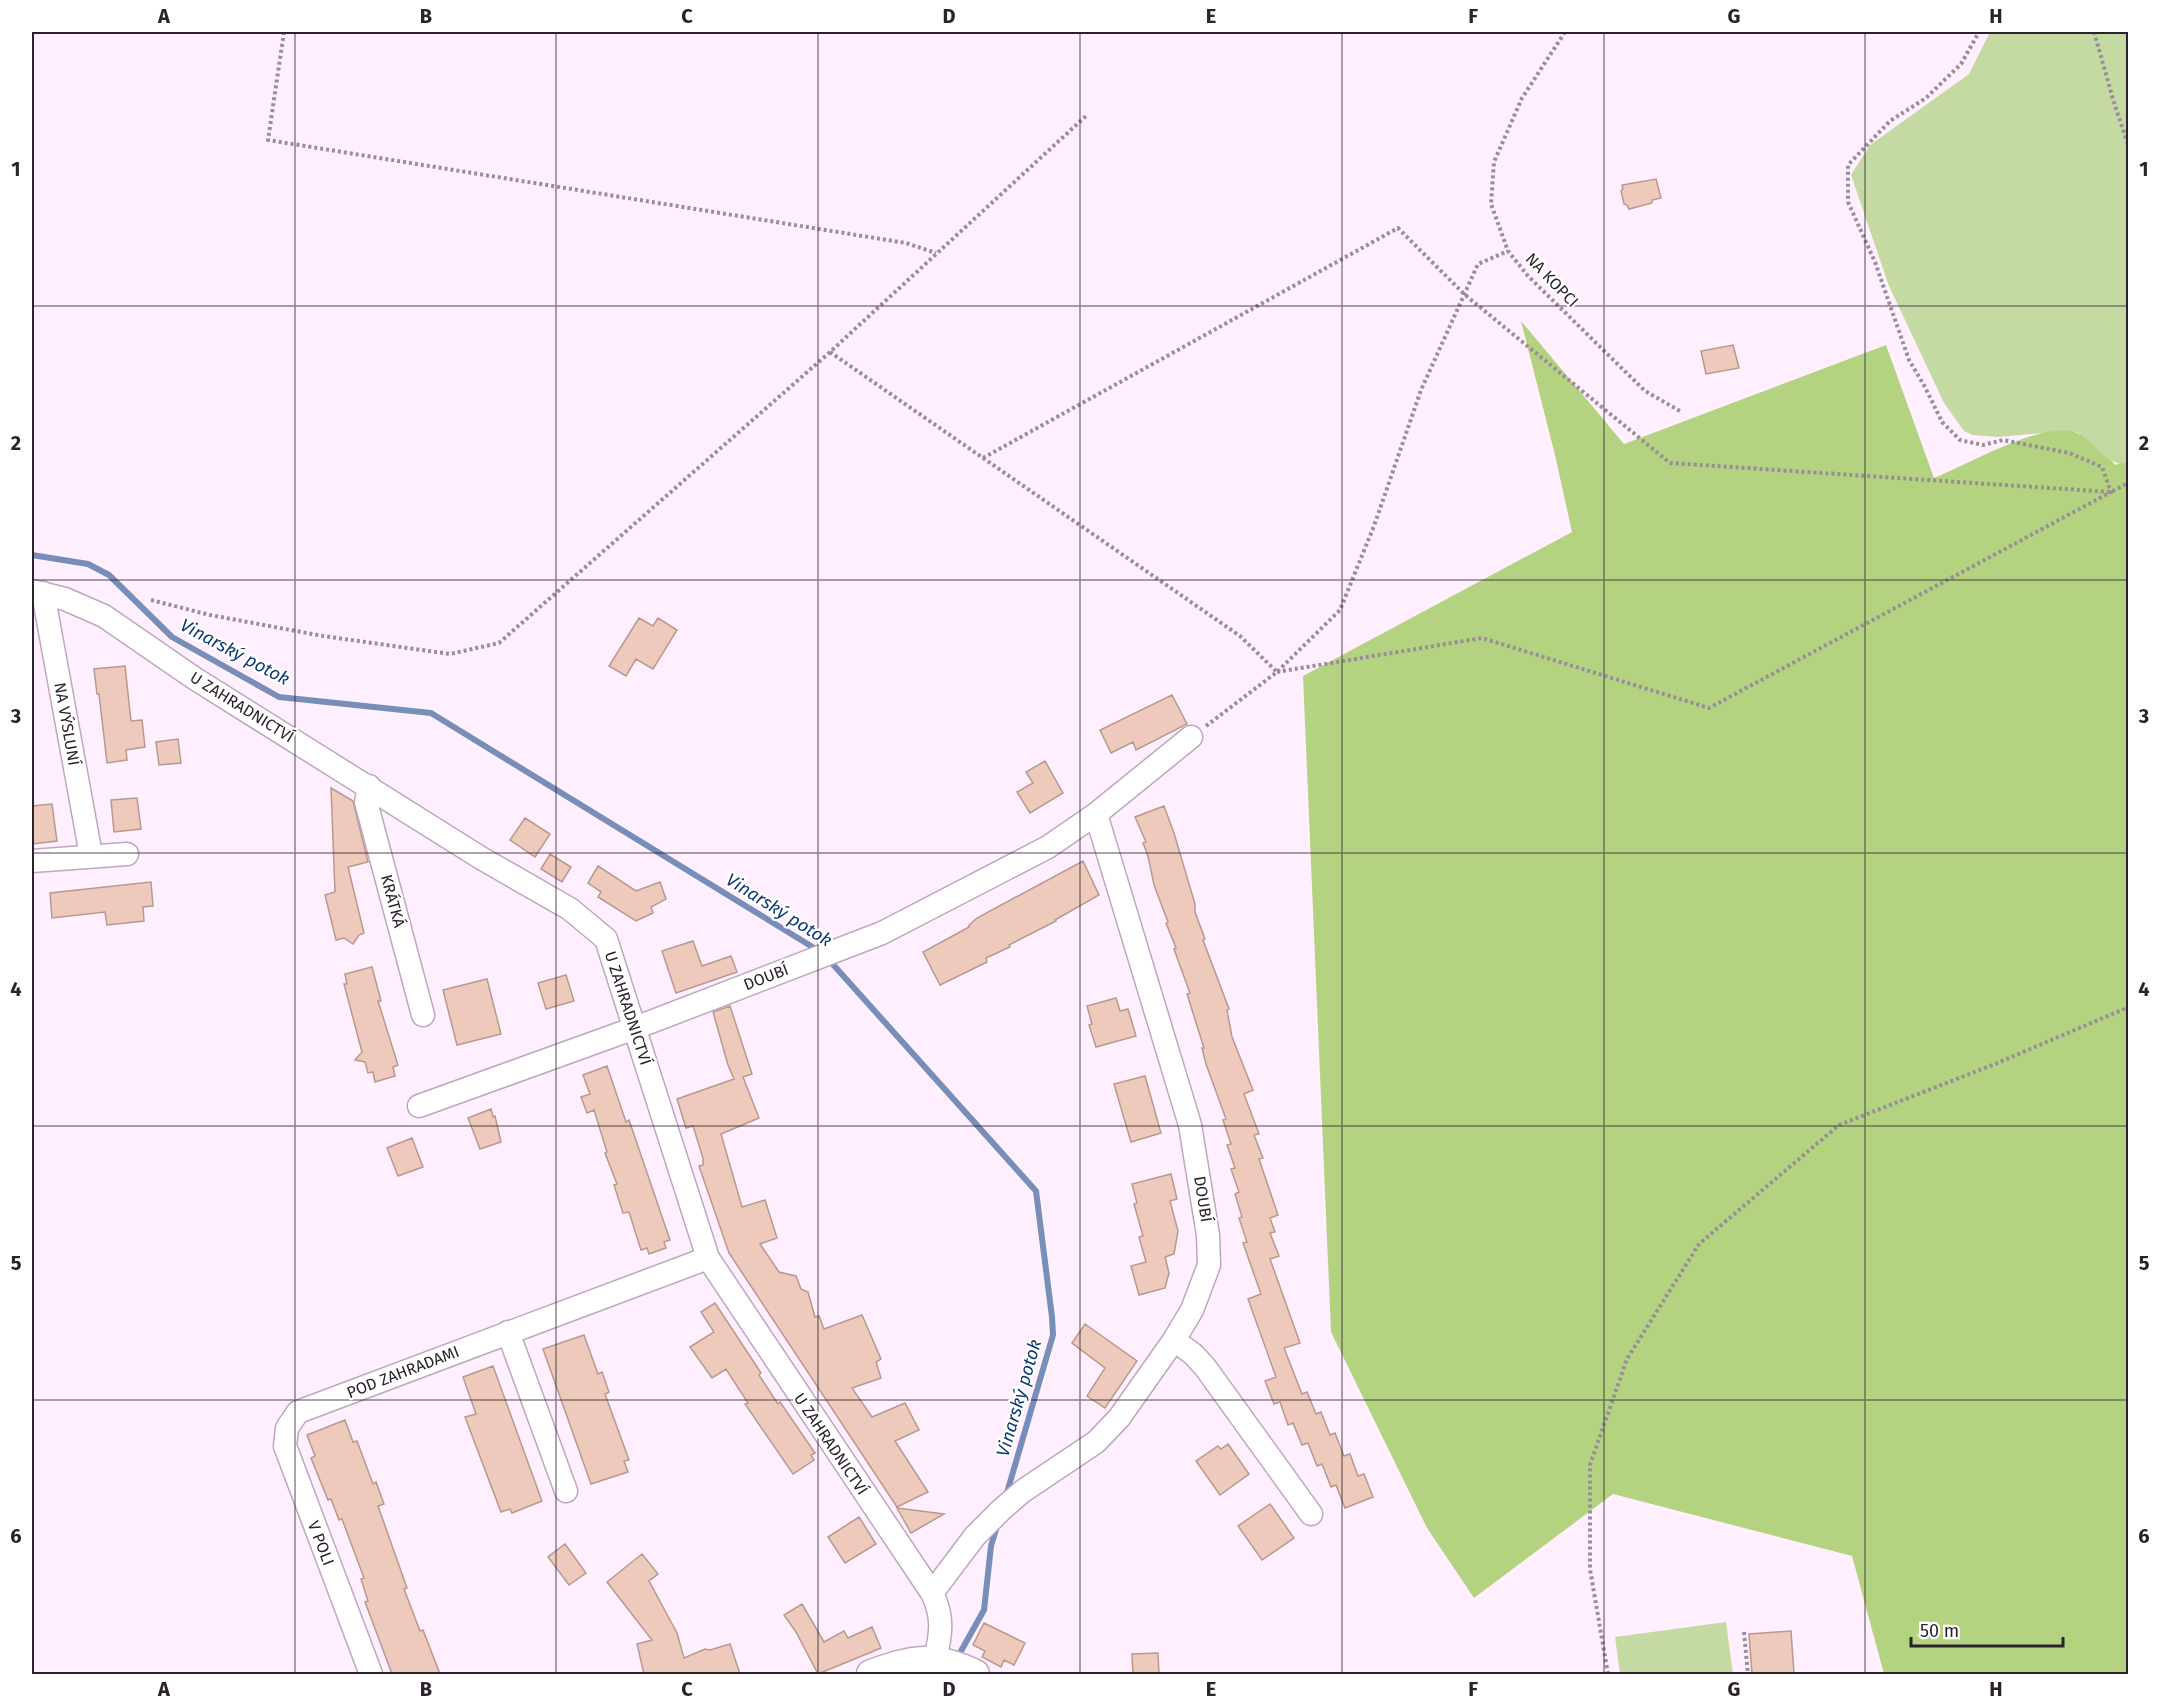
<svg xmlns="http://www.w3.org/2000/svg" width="2160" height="1706" viewBox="0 0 2160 1706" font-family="'Fira Sans',sans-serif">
<rect width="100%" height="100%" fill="#ffefff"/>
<path fill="#c4daa2" d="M1990 32H2128V463H2117L2108 459 2077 432 2065 431 1998 437 1973 435 1964 431 1944 403 1889 286 1851 175 1870 145 1969 74Z
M1726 1622 1733 1674H1620L1615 1637Z"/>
<path fill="#b4d380" d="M1521 321 1624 444 1886 345 1934 478C1967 465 2042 421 2075 432 2089 437 2099 454 2112 461L2115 465 2120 463H2128V1674H1884L1852 1556 1613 1494 1474 1598 1427 1528 1331 1332 1303 676 1572 532 1555 455Z"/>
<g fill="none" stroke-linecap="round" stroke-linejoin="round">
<path stroke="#768eb9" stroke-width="6" d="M32 555 88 564 109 575 172 637 279 697 431 713 819 951
M829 960 1036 1191 1052 1317 1053 1335 1006 1496
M956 1660 984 1610 991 1546 997 1526"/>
</g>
<path fill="#eecabd" stroke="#ba988c" stroke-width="1.5" d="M1656 179 1661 198 1652 200V203L1629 209 1627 205 1624 204 1621 191 1623 189 1622 185Z
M1733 345 1739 368 1706 374 1701 351Z
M639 618 653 626 658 618 677 630 653 669 636 659 626 676 609 666Z
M125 666 131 721 142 720 145 747 126 750 127 760 107 763 99 694H97L94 669Z
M1172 695 1187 724 1136 750 1133 742 1111 753 1100 730Z
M178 739 181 763 159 765 156 742Z
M1045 761 1063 793 1030 813 1017 792 1033 783 1026 772Z
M331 788 353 801 368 862 348 867 364 933 359 935 353 944 344 938 336 940 325 895 335 892Z
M137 798 141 829 114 832 111 800Z
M52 804 57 841 32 844V806Z
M1164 806 1174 833 1195 904V912L1205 939 1203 940 1229 1009 1227 1010 1232 1037 1253 1090 1244 1094 1259 1134 1254 1135 1263 1158 1259 1159 1278 1215 1270 1218 1275 1232 1270 1233 1279 1256 1270 1259 1300 1343 1284 1348 1302 1394 1307 1392 1316 1414 1321 1412 1330 1435 1335 1433 1344 1456 1350 1454 1358 1476 1364 1474 1373 1497 1345 1508 1336 1485 1331 1487 1322 1464 1317 1466 1308 1443 1302 1445 1293 1423 1288 1425 1280 1402 1274 1404 1265 1381 1276 1377 1248 1299 1261 1294 1243 1243 1247 1242 1239 1218 1242 1217 1235 1194 1239 1192 1231 1169 1235 1168 1227 1145 1231 1144 1223 1120 1226 1119 1206 1064 1202 1048H1204L1187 994 1190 993 1174 949 1176 948 1166 923 1168 922 1154 885 1148 856 1143 843 1146 842 1135 817Z
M525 818 550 834 535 857 510 840Z
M550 854 571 867 562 882 541 869Z
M1083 861 1099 895 1055 920 1056 921 1009 945 1010 947 986 958 987 962 940 985 923 952 969 927V925L977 918Z
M598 866 636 891 660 882 666 899 651 907 653 913 636 921 598 897 601 892 588 883Z
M151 882 153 906 143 907 144 921 107 925 105 912 52 918 50 893Z
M693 941 702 966 731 956 737 972 676 993 662 951Z
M372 967 381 1001H378L398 1065 393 1067 395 1076 375 1082 373 1072 368 1073 365 1062 355 1060 362 1052 344 984H347L345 974Z
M566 975 574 1001 546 1009 538 983Z
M487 979 501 1034 457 1045 443 990Z
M1116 998 1120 1011 1128 1009 1136 1036 1096 1047 1089 1025 1092 1024 1087 1006Z
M730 1006 752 1074 743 1077 759 1118 721 1134 742 1207 765 1200 777 1238 760 1244 779 1272 796 1276 801 1289 808 1292 815 1317 819 1316 824 1329 862 1315 881 1359 876 1362 881 1378 852 1388 872 1417 905 1403 919 1430 895 1441 928 1492 897 1507 729 1253 699 1166 703 1165V1158L693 1126 686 1128 677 1099 734 1079 728 1065 713 1012Z
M607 1066 626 1122 629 1120 670 1240 664 1242 666 1248 649 1254 647 1248 641 1250 629 1212 623 1213 614 1185 617 1184 605 1153 607 1152 594 1110 587 1113 581 1097 590 1094 583 1075Z
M1145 1076 1161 1133 1131 1142 1114 1084Z
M491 1109 493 1117 495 1116 501 1142 480 1149 468 1118Z
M412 1138 423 1167 398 1176 387 1148Z
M1171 1174 1177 1199 1170 1201 1178 1231 1174 1254 1165 1257 1169 1273 1165 1288 1139 1295 1131 1266 1146 1262 1139 1237 1143 1236 1134 1204 1137 1203 1132 1184Z
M715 1303 761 1373 759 1375 778 1404 780 1402 815 1453 811 1455 814 1460 793 1474 745 1404 748 1403 726 1369 712 1378 690 1347 714 1332 701 1312Z
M1085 1324 1137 1361 1105 1408 1087 1396 1105 1368 1072 1343Z
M584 1335 598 1374 602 1372 609 1392 605 1394 629 1460 624 1461 628 1472 591 1484 543 1349Z
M493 1366 542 1501 512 1513 510 1509 501 1512 465 1417 476 1414 463 1377Z
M345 1420 353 1442 357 1441 373 1484 376 1482 384 1504 378 1506 407 1588 404 1589 420 1631 423 1630 440 1674H392L365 1602 368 1601 361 1579 364 1578 342 1519 339 1520 331 1499 328 1500 311 1458 315 1456 307 1435Z
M1228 1444 1249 1474 1220 1495 1196 1461 1218 1446 1221 1449Z
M1270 1504 1294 1538 1262 1560 1238 1526Z
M897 1508 944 1514 911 1533Z
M859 1517 876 1544 845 1563 828 1537Z
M565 1544 586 1573 569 1585 548 1557Z
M642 1554 658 1574 649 1581 677 1633 684 1658 705 1649 710 1650 730 1644 740 1674H644L637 1644 652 1640 607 1582Z
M802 1604 824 1642 844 1631 848 1638 872 1627 881 1648 818 1674 796 1632 784 1615Z
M984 1623 1025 1643 1014 1665 1004 1660 1001 1667 982 1657 985 1651 973 1645Z
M1791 1631 1794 1674H1752L1749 1634Z
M1158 1653 1159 1674H1133L1132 1654Z"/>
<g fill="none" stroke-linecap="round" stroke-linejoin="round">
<g stroke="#bfa7bf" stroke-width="25">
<path id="minor" d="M32 591 65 599 104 616 194 678 481 858 570 909 606 939 708 1258 932 1593C944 1617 941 1634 935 1660
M43 593 91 855
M369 786 366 802 423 1015
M32 861 127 854
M419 1106 635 1028 882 933 1048 847 1096 814 1191 737
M508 1332 566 1491
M1174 1340 1193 1354 1205 1367 1311 1514
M932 1593 975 1536 1001 1510 1023 1491 1096 1442 1119 1418 1174 1340 1192 1310 1209 1265 1208 1235 1190 1125 1096 814
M371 1674 285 1446 287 1428 298 1412 708 1258"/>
</g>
<g stroke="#bfa7bf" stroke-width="31">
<path id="tertiary" d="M871 1674C913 1659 934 1654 975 1674"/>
</g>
<path stroke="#9a8d9a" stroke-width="4" stroke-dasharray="3 3" stroke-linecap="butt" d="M284 32 268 140 906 243 936 253
M1565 32 1522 98 1494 162 1491 204 1508 251 1528 276 1645 391 1680 411
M2094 32 2115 106 2128 144
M830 352 1240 636 1277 672
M983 458 1398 228 1464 294 1670 463 2111 492 2128 483
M151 600 210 615 323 636 450 654 499 643 830 352 1087 115
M1277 672 1482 638 1709 708 2111 492 2102 467 2069 453 2003 440 1983 445 1960 440 1942 422 1925 387 1909 360 1875 262 1848 202V165L1890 121 1926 98 1961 64 1979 32
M1206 726 1277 672 1340 610 1374 526 1421 390 1478 264 1508 251
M1744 1632 1748 1674
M1608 1674 1590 1569V1465L1627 1359 1699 1244 1839 1125 1995 1064 2124 1009 2128 1005"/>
<use href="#minor" stroke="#fff" stroke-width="22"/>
<use href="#tertiary" stroke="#fff" stroke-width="28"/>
</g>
<path fill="none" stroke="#2c222c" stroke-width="1.5" stroke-opacity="0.55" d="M295 32V1674M556 32V1674M818 32V1674M1080 32V1674M1342 32V1674M1604 32V1674M1865 32V1674M32 306H2128M32 580H2128M32 853H2128M32 1126H2128M32 1400H2128"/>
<g text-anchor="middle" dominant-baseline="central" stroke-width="4.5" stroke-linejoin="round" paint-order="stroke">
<g font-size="16" fill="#2c222c" stroke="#fff">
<text transform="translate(1552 280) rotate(46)">NA KOPCI</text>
<text transform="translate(242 707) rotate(32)">U ZAHRADNICTVÍ</text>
<text transform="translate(67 724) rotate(80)">NA VÝSLUNÍ</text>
<text transform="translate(393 901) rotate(75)">KRÁTKÁ</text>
<text transform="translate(766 977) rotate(-21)">DOUBÍ</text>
<text transform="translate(628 1008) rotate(72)">U ZAHRADNICTVÍ</text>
<text transform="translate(1203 1199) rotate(81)">DOUBÍ</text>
<text transform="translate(403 1372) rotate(-21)">POD ZAHRADAMI</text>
<text transform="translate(831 1444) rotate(56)">U ZAHRADNICTVÍ</text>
<text transform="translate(321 1543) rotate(69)">V POLI</text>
</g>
<g font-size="18" font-style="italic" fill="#0c3a77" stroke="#fff">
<text transform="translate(235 652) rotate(28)">Vinarský potok</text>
<text transform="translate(779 910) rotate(32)">Vinarský potok</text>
<text transform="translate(1019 1398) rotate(-74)">Vinarský potok</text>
</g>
</g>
<rect width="2160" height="1706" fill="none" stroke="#ffffff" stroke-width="66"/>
<path d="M1911 1637v9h152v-9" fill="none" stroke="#2c222c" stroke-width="3"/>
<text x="1920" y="1637" font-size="18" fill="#2c222c" stroke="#ffffff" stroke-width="4.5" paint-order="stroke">50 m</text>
<rect x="33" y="33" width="2094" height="1640" fill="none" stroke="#2c222c" stroke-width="2"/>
<g font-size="20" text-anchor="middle" font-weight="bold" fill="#2c222c">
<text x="164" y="23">A</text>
<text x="426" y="23">B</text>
<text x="687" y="23">C</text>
<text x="949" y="23">D</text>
<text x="1211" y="23">E</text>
<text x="1473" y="23">F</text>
<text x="1734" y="23">G</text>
<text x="1996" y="23">H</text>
<text x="16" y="176">1</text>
<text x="2144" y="176">1</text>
<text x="16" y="450">2</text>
<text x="2144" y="450">2</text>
<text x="16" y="723">3</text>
<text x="2144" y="723">3</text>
<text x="16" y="996">4</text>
<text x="2144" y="996">4</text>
<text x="16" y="1270">5</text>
<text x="2144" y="1270">5</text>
<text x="16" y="1543">6</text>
<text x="2144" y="1543">6</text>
<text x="164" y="1696">A</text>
<text x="426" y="1696">B</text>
<text x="687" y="1696">C</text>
<text x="949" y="1696">D</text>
<text x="1211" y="1696">E</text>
<text x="1473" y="1696">F</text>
<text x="1734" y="1696">G</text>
<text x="1996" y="1696">H</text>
</g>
</svg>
